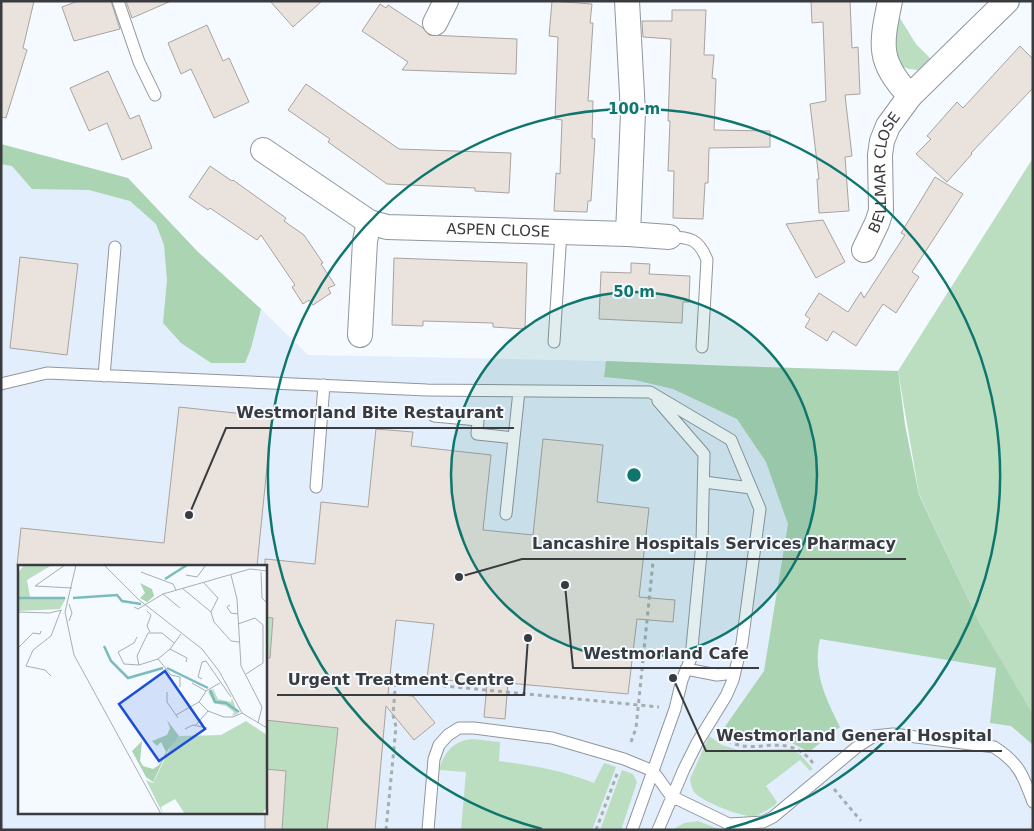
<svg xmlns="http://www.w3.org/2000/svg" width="1034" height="831" viewBox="0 0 1034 831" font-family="'DejaVu Sans',sans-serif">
<rect width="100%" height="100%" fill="#f4faff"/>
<path fill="#e2eefb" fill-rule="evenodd" d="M1 155 128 178 198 252 261 309 308 355 606 361 732 366 898 371 905 425 919 495 1033 714V830H1ZM19 566H265V812H19Z"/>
<path fill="#bbdec1" d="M898 15 916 44 932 60 925 69C912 72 895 68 894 52 893 41 896 27 898 15Z
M1033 158V714L980 624 919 494 898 371Z
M265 617 273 618 270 658H265Z
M265 720 338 728 327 830H282L286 772 265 769Z
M709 736 722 745 738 750 792 749 801 755 813 769 810 771 800 760 766 786 777 802 775 805C769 809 761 814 754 816 743 818 704 802 696 794 692 791 691 784 690 779Z
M473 739 500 742 499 761C532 765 562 770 594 783L604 763 616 767 592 830H530L529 828 524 830H461L466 772 439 770C444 752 454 740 473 739Z
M622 770 633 774 637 782 621 830H600Z
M698 821 721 830H672L684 823Z"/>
<path fill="#abd4b2" d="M1 144 128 178 198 252 261 309 251 348 245 363H211L181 343 163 323 167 280 164 245 156 224 130 201 89 190 32 189 12 166 1 164Z
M606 361 732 366 898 371 905 425 919 495 980 624 1033 714V745L1011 726 990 723 996 668 820 639C812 671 826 699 840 727L809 752 792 743 776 740 741 742 730 738 724 728 764 671 788 524 766 462 737 419 673 389 635 380 604 377Z"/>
<path fill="#eae3dd" stroke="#a9a39d" d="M1 1H34L23 48 27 50 6 118 1 117Z
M78 1H111L120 29 74 41 62 7Z
M126 1H171L132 18Z
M270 1H322L293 27Z
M552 1 592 4 590 23H593L588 101H593L592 138 595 139 591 201H588L587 212 554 211 556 173 560 174 562 120 555 119 558 37 549 36Z
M811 1H850L852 48 858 47 860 94 845 95 852 156 845 157 849 211 819 213 817 179H819L810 104 826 101 823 22 812 23Z
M380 4 386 8 388 5 423 28 429 35 517 39 516 74 402 70 408 62 362 31Z
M672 10H706L704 55H714L712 78 716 79 714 130 770 131V147L709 148 708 183H705L703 219 673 218 674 171H668L670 121H668L671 39 643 37 642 21H672Z
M207 25 223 61 229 58 249 102 214 118 191 69 181 74 168 43Z
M1020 46 1033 59V88L971 153 972 154 947 182 916 154 931 139 927 136 957 102 963 108Z
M108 71 130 119 139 115 152 148 122 160 107 123 89 131 70 88Z
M306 84 399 149 511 153 509 193 475 191V188L387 184 328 142 330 139 288 110Z
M210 166 232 181 233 180 286 218 284 221 304 235 323 263 321 264 335 285 328 288 331 293 313 305 309 300 303 304 292 287 295 285 261 235 257 240 210 208 208 210 189 197Z
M935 177 963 194 912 272 919 277 896 313 883 304 856 346 833 331 827 341 805 327 810 319 805 315 819 293 848 312 861 292 864 298 905 235 901 233Z
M823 220 845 262 816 278 786 224Z
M20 257 78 264 67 355 10 348Z
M394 258 527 263 525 329 493 327V323L423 321V326L392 325Z
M631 263 650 264 649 274 690 276 689 302H683L682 323 599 319 601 272 631 273Z
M179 407 272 417 257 566H17L21 528 164 543Z
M376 429 413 432 411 446 491 455 483 530 533 535 543 439 603 445 597 502 649 508 639 597 675 600 673 622 637 619 628 694 508 683 505 719 484 717 487 684 427 678 434 624 396 620 388 694 413 696 435 723 414 740 386 706 375 830H327L338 728 265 720V658H270L273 618 265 617V559L315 564 321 502 368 507Z
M265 769 286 771 282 830H265Z"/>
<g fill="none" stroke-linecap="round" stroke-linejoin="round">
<g stroke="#90969d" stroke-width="13">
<path id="lane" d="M118 1 139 62 155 95
M669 237C690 237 699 239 707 260L702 347
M554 342 561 232
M104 376 115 247
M1 384 47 373 427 390 650 392 731 440 760 509 742 643 733 680 726 696 697 743 684 769 658 830
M434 416 478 420 477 434 514 438
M704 482 751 488
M316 487 324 385
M506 514 519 391
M686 669 717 675 734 673
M428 830 434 759 439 745 448 735 459 728H474L552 738 624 759 653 771 671 796 729 824 763 822 773 817 857 747 874 736 893 734 994 747C1019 763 1023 775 1033 802
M632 830 675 709 682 680 691 658 702 543 704 454 658 401"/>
</g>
<g stroke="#90969d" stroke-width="26">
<g id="street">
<path d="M627 1 633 113 628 234"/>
<path d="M890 1C881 45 877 61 910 96"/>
<path d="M435 23 446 1"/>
<path id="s1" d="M263 150 369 222 387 227 628 234 669 237"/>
<path id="s2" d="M864 250 877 223 881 211 880 155 882 141 888 126 910 96 1007 1"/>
<path d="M360 335 365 241 369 222"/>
</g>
</g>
<path stroke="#a7acb0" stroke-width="3" stroke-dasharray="4 4" stroke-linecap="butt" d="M722 735C748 763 784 726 813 763
M631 742 636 728 653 562
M834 789 861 821
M386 830 396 727 393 715 396 678 424 681 445 686 659 707
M596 830 617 774"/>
<use href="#lane" stroke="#fff" stroke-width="11"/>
<use href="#street" stroke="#fff" stroke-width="24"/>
</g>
<circle cx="634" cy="475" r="183" fill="#0f766e" fill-opacity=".12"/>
<g fill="none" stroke="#0f766e" stroke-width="2.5">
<circle cx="634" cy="475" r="183"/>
<path d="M542 829A366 366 0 1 1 726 829"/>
</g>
<g text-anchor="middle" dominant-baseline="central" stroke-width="4" stroke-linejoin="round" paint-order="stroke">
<g font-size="15" fill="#393b3e" stroke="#f4faff">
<text stroke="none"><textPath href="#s2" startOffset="82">BELLMAR CLOSE</textPath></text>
<text stroke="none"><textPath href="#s1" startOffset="258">ASPEN CLOSE</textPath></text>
</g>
</g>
<g transform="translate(18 565)">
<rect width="249" height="249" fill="#f4faff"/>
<path d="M6 0H34L9 15 12 32 48 33 42 44 0 46V8ZM195 124 200 134 213 137 214 133 220 149 214 151 216 147 208 141 196 138 190 127ZM228 156 249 170V242L244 249H167L157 234 143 242 145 249 128 215 135 218 155 177 161 171 203 170Z" fill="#bbdec1"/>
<path d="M122 18 134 24 136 31 129 37 122 33 127 28ZM149 155 161 171 150 185 135 217 128 212 114 186 124 176 122 196 125 201 135 204 141 200 148 187 143 177 139 181 134 176 149 170 152 163Z" fill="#abd4b2"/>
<path fill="none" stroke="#7dbcbc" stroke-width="2.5" d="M147 14 169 0M0 33H47M55 33 99 30 104 36 123 39M86 81 93 96 110 113 145 103M149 103 190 123M192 125 197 137 208 138 221 147"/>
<path fill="none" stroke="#a9aeb2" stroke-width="1" d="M47 0 17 21 54 23M58 0 47 47 56 90 143 249M86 0 120 34 184 84 201 106 224 148 249 163M123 7 155 19 158 25M243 7 244 33 249 38M168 10 179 12 188 0M213 10 219 34 223 101 244 142 240 158M185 17 200 33 193 47M164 23 193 47 196 57 213 76 221 77M145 29 162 43M212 40 209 42 213 48 220 49M116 42 120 44 145 29 232 4 249 6M129 46 133 50 129 61 132 67M0 47 31 48 44 45M51 56 54 48 51 39M220 59 237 53 245 60V98L228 109M119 72 116 78 100 87 106 99 121 100M156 78 144 68H130L119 91 121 100 140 94 152 84 163 69M0 83 15 68 22 69 23 66M152 84 169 93 168 97M140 94 153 110 162 112V122M33 111 27 105 8 101 15 85 33 71 43 45M184 114 180 112 184 97 188 96 213 132M174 118 188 126M149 127V137L160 153M181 137 188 126 202 118M158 150 181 137 190 146 206 152H215L224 148M177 161 190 146M167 164 175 160 189 163"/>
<path fill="#1d4ed8" fill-opacity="0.15" stroke="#1d4ed8" stroke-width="2.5" d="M147 106 187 164 141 196 101 139Z"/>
<rect width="249" height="249" fill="none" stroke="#393b3e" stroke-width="2.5"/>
</g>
<circle cx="634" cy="475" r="8" fill="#0f766e" stroke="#f4faff" stroke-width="2.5"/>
<g font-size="15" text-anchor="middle" font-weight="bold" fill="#0f766e" stroke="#f4faff" stroke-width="4" stroke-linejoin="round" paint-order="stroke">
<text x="634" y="114">100 m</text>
<text x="634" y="297">50 m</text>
</g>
<path fill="none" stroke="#393b3e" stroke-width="2" d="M189 515L226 428H514M459 577L522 559H906M565 585L573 668H759M528 638L524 695H277M673 678L706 751H1002"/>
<g fill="#393b3e" stroke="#f4faff" stroke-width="2">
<circle cx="189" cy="515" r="5"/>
<circle cx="459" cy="577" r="5"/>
<circle cx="565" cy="585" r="5"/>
<circle cx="528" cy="638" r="5"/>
<circle cx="673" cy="678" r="5"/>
</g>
<g font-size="16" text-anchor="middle" font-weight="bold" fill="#393b3e" stroke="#f4faff" stroke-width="4" stroke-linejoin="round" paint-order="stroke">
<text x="370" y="418">Westmorland Bite Restaurant</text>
<text x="714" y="549">Lancashire Hospitals Services Pharmacy</text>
<text x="666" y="659">Westmorland Cafe</text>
<text x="401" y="685">Urgent Treatment Centre</text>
<text x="854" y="741">Westmorland General Hospital</text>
</g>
<rect width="1034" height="831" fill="none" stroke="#393b3e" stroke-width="5"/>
</svg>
